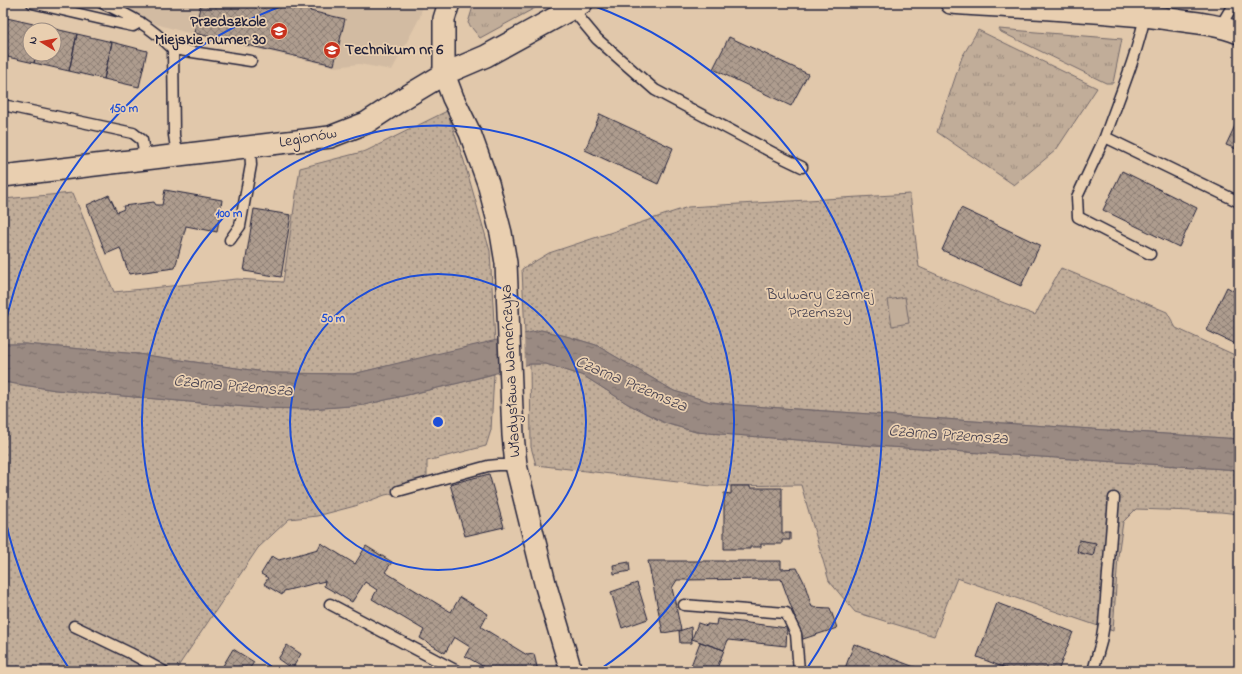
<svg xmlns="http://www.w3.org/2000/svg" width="1242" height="674" viewBox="0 0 1242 674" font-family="'Indie Flower',sans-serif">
<defs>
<pattern id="grass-tufts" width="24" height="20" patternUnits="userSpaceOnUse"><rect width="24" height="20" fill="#c1ad99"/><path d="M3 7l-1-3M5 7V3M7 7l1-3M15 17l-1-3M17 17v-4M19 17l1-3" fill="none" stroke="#9c8c7e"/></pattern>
<pattern id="park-dots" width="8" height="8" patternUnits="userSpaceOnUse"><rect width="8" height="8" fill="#c1ad99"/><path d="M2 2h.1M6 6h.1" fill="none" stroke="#9c8c7e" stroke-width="1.8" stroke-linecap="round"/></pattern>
<pattern id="water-ripples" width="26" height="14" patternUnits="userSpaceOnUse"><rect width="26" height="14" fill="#9a8a82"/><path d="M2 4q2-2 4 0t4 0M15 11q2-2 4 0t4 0" fill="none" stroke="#7d706c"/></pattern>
<pattern id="building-cross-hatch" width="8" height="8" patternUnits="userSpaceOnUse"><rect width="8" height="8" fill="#ae9c8e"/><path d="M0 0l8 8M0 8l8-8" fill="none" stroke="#8d7f75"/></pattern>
</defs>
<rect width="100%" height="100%" fill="#e1c8ab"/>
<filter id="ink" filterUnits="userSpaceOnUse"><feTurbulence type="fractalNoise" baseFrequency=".025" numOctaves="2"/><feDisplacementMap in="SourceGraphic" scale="8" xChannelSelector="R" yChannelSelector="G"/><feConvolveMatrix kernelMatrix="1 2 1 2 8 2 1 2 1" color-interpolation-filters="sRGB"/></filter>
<g filter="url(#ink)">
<path fill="#d2bba2" d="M117 3H423L420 17 392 70 359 64 336 67 195 35 156 24Z"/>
<path fill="url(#grass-tufts)" stroke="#72686a" d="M474 3H544L480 38 468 23Z
M999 29 1122 39 1113 83H1106L1001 32Z
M978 30 1097 88 1056 150 1014 185 937 132 962 57Z"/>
<path fill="url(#park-dots)" stroke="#72686a" d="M447 111 464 161 490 251 495 341 353 374 272 373 138 354 25 344H3V199L73 193 114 292 237 279 283 282 300 168 366 151Z
M910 194 919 267 984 295 1035 315 1061 268 1167 312 1176 328 1239 357V439L737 405 710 402 674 391 596 345 566 336 541 330 525 334 522 269 549 253 688 207Z
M530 364H546L584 376 628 404 664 423 696 432 875 446 1239 470V514L1221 512 1136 509 1123 522 1118 556 1113 631 957 578 934 636 855 612 829 581 801 485 711 486 536 465 531 447Z
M494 374 491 430 486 446 427 461V487L385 495 355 506 317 516 289 519 258 548 179 665 178 671H3V382L56 390 257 408 309 409 364 405 459 383Z"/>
<path fill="#c1ad99" stroke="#72686a" d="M905 297 909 323 892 326 888 300Z"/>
<path fill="url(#water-ripples)" stroke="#6a6066" d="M541 330 566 336 596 345 674 391 710 402 737 405 1239 439V470L875 446 696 432 665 423 628 404 584 376 546 364H530L459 383 364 405 309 409 257 408 56 390 3 382V344H25L138 354 272 373 353 374 436 354Z"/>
<path fill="#e1c8ab" d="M524 332 525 367 499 374 498 338Z"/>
<path fill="url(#building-cross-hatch)" stroke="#22223b" d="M201 3H312L310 11 345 19 334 65 194 33Z
M3 17 7 18 3 37Z
M7 18 42 26 41 30H30V54H36L34 63 3 56V37Z
M42 26 77 34 69 71 34 63 36 54H54V30H41Z
M77 34 112 42 104 79 69 71Z
M729 37 808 74 791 106 713 69Z
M112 42 147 51 139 87 104 79Z
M600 114 673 148 658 184 585 150Z
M1239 117V150L1226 145Z
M1122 171 1197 208 1179 247 1103 210Z
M165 190 222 200 217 232 186 226 175 268 129 274 120 248 106 254 87 205 109 195 117 212 124 209 123 206 154 202 156 205H162Z
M961 208 1040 245 1021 286 942 250Z
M254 209 291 215 281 277 244 271Z
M1227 287 1239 294V346L1206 330Z
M489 474 504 527 465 536 450 484Z
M731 486H750V488H782V533H790V540H782V544H761V547H750V549H724V493L731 494Z
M1079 540 1096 543 1093 556 1077 552Z
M321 543 355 564 366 546 392 562 385 572 451 612 460 597 488 614 481 627 527 655 534 654 538 671H491L465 656 470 647 454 637 445 653 420 638 424 630 372 599 377 590 365 582 352 602 324 586 325 581 284 591 282 595 264 584 268 578 261 574 272 556 279 560 318 549Z
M648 561H781V569L797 568 804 582 812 607 830 608 837 628 803 639 781 579 677 580 672 588 681 630 663 633Z
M629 562 630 571 614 574 613 565Z
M637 583 648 619 622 628 611 592Z
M997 603 1073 632 1058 671H1013L977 657Z
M717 619 787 628 786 646 728 640 724 650 692 639 698 623 707 626V624L716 625Z
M691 627 692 643H680L679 631Z
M700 642 724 650 716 671H689Z
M854 644 925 671H844Z
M287 645 301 654 292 669 278 659Z
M233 649 254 662 248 671H224L221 669Z"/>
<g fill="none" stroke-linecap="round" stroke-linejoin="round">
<g stroke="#22223b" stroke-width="13">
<path id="lane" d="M32 3 123 24 133 26 140 22
M102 3C131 16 150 26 173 49L174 135 177 155
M572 9 597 39 655 90 777 155 802 167
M1220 27 1234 3
M173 49 251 61
M3 105 133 133 142 140 145 158
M1105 137C1119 97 1136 58 1145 16
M230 240 240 226 251 165 250 147
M1150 254 1078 217 1077 197 1105 137 1239 202
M398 491 488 466 498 465H516
M330 604 457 671
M684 605 786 613 796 634 799 671
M74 626 130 653 163 671
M1093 671 1101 642 1104 624 1114 498"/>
</g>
<g stroke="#22223b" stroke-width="24">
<path id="street" d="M449 3 444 19V74L453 98 470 133 488 183 501 233 506 263 513 435 516 465 545 583 571 671
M951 3C1021 8 1091 10 1161 18 1187 22 1214 23 1239 33
M3 176 330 137 366 123 404 98 444 74 486 56 582 3"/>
</g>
<use href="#lane" stroke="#e9cfb0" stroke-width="10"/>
<use href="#street" stroke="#e9cfb0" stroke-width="21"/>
</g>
</g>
<g fill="none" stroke="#1d4ed8" stroke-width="2">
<circle cx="438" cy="422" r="148"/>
<path d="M277 670A296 296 0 1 1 599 670"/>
<path d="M70 670A444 444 0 0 1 4 514M4 330A444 444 0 0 1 290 3M586 3A444 444 0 0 1 806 670"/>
</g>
<defs>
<g id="school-disc" transform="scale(0.9)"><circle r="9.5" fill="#c8321e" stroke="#e9cfb0"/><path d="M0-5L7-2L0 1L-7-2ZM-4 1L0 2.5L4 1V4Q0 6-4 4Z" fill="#fff"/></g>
</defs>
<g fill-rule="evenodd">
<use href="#school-disc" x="279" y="31"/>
<use href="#school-disc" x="332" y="50"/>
</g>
<g text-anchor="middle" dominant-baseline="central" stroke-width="3.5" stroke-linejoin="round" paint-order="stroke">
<g font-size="16" font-weight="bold" fill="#22223b" stroke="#e9cfb0" text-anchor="end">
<text x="266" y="22">Przedszkole<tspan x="266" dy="18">Miejskie numer 30</tspan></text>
<text x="345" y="50" text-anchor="start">Technikum nr 6</text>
</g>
<g font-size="16" fill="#22223b" stroke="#e9cfb0">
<text transform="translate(308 138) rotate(-10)">Legionów</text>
<text transform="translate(511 371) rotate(-93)">Władysława Warneńczyka</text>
</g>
<g font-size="16" fill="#423e4e" stroke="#e9cfb0">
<text x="820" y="295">Bulwary Czarnej<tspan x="820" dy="18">Przemszy</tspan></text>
</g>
<g font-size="17" font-style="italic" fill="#464150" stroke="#e9cfb0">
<text transform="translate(631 384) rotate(23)">Czarna Przemsza</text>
<text transform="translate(233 386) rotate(5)">Czarna Przemsza</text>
<text transform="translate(948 435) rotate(4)">Czarna Przemsza</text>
</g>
</g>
<circle cx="438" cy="422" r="6" fill="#1d4ed8" stroke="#e9cfb0" stroke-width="2"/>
<g font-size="12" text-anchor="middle" font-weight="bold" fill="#1d4ed8" stroke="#e9cfb0" stroke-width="3.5" stroke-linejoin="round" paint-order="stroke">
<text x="124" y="112">150 m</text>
<text x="229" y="217">100 m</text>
<text x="333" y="322">50 m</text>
</g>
<rect width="1242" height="674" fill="none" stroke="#e9cfb0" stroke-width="16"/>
<rect x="8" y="8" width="1226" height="658" fill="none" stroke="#22223b" stroke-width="1.5" filter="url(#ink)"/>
<g transform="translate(42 42) rotate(280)"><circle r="19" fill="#e9cfb0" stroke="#998a81"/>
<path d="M0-3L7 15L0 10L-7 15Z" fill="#c8321e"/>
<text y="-6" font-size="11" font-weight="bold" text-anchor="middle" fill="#22223b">N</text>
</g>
</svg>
